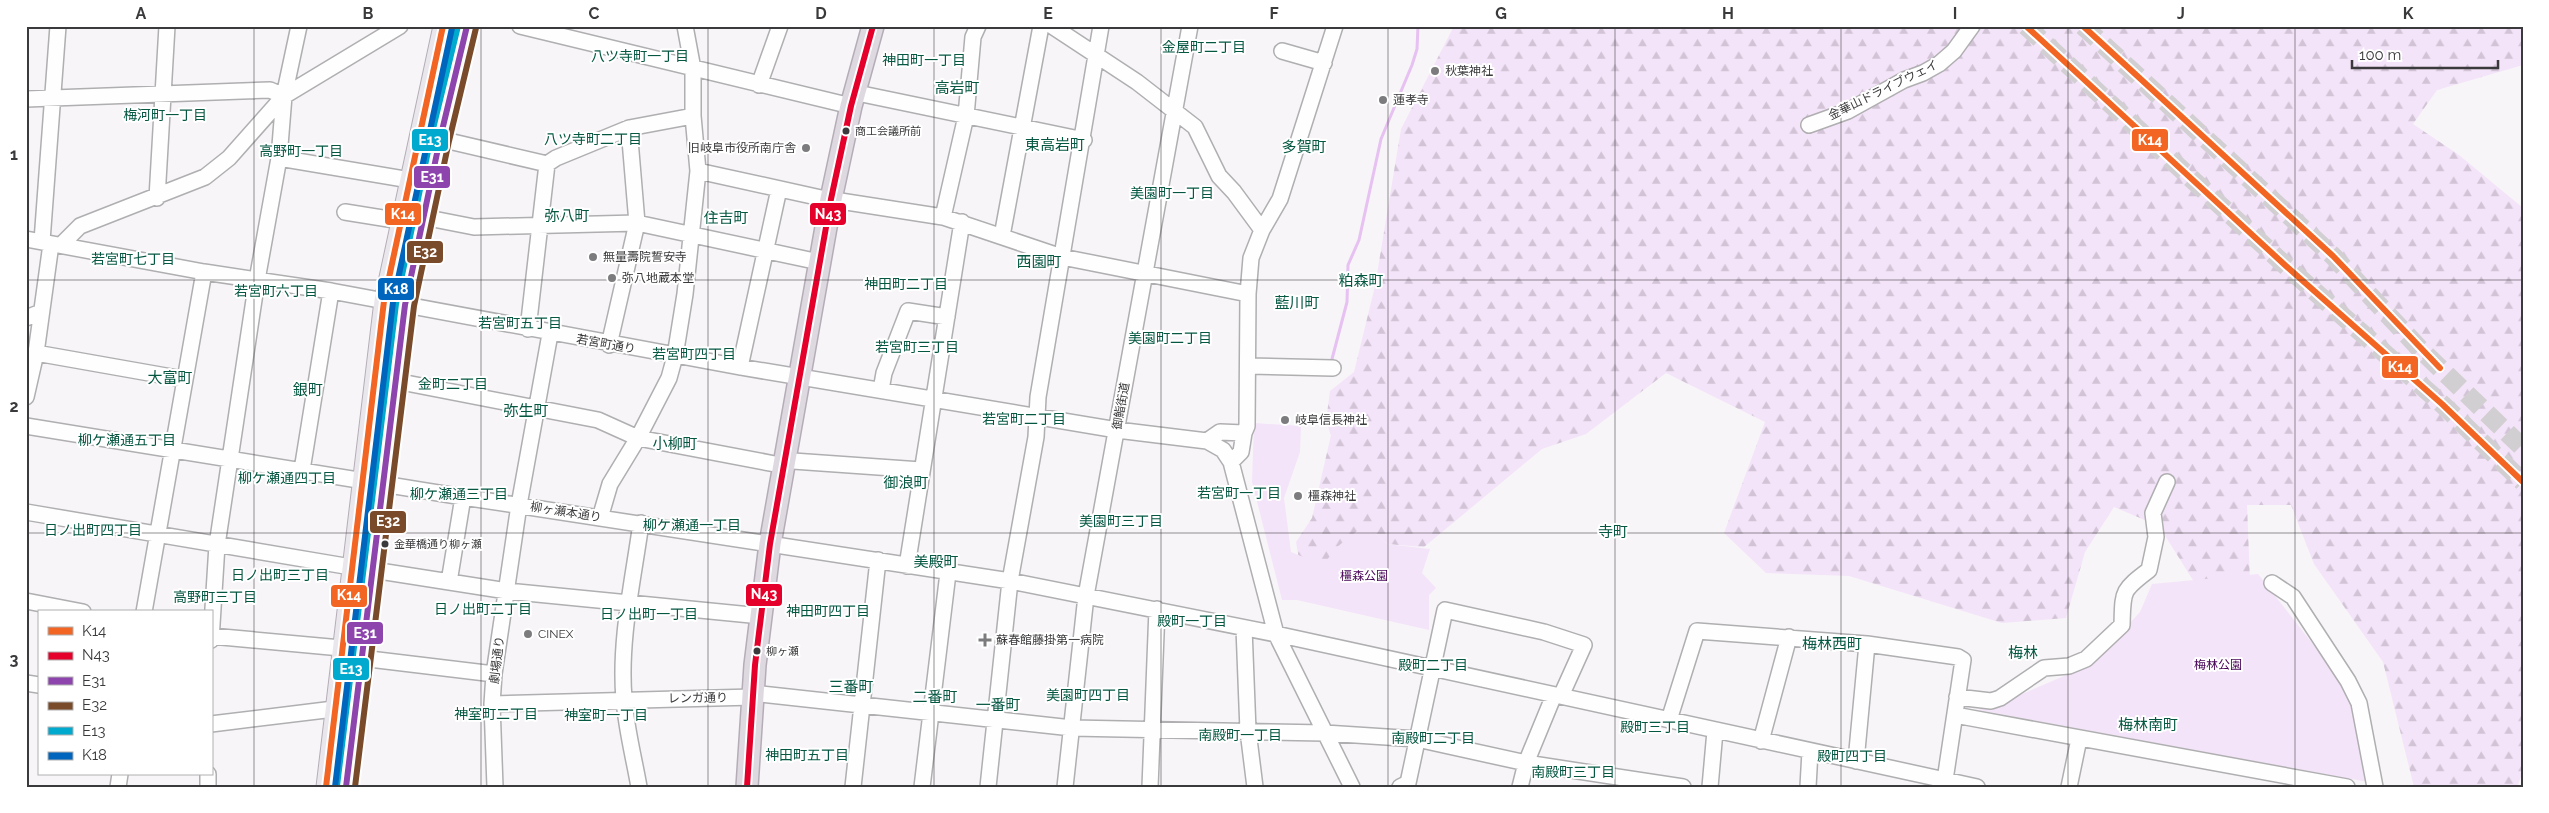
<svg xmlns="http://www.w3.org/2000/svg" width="2549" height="813" viewBox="0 0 2549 813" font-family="Raleway,'Noto Sans JP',sans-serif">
<defs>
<pattern id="forest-firs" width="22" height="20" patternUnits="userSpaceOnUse" patternTransform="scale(1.25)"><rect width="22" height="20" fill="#f4e4f9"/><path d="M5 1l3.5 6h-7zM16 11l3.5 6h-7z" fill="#d2c4d6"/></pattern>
</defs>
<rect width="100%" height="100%" fill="#f7f5f8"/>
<path fill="url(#forest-firs)" d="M1454 26H2523V65L2437 90 2413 124 2459 155 2523 208V772L2517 787H2414L2383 662 2314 564 2291 505H2247L2250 581 2196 585 2159 526 2114 507 2085 552 2066 618 2002 623 1849 576 1766 573 1724 533 1765 422 1666 373 1586 434 1542 449 1424 547 1387 544 1375 533 1323 583 1300 565 1296 542 1312 518 1331 435 1326 421 1330 391 1354 372 1375 286 1401 129Z"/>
<path fill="#f4e4f9" d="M1254 423 1301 426 1300 452 1284 498 1291 552 1323 565 1337 547 1357 531 1375 533 1387 544 1430 549 1422 573 1436 588 1429 595V630L1297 600H1282L1252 482Z
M2258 574 2344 684 2359 726 2368 782 1978 710 1999 704 2092 664 2140 612 2152 584Z"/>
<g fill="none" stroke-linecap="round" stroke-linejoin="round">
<path stroke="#e6c1f1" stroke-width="3" d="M1332 359 1347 302 1348 265 1359 240 1381 139 1412 65 1417 49 1418 26"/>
<path stroke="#d1cfd2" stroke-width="19" stroke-dasharray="19 9" stroke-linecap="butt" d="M2026 26 2286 266 2442 404 2523 482
M2083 26 2333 256 2419 348 2523 448"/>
<g stroke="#afaeb0" stroke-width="18">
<path id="minor" d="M520 26 851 106
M1052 26 1137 82 1195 127 1219 176 1234 192 1262 230 1251 258 1248 294 1247 426 1244 433 1220 432 1207 441
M1282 51 1324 63
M759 85 780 26
M862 94 1084 140
M26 99 270 90 284 96
M1809 125 1848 111 1904 80 1923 73 1939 64 1954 51 1972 26
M440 139 547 164
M279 158 410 180
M698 171 821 198 943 217 1062 257 1248 294
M157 198 167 26
M345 212 401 221
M423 217 474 227 637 223 819 262
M943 217 966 116 973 37 978 26
M1262 230 1280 199 1335 26
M1002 236 1041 26
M26 239 204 272 331 291 740 367 1117 430 1207 441 1223 450 1231 462 1276 634 1352 787
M42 241 58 26
M61 245 80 226 205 177 229 158 284 96 400 26
M26 318 41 312
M528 329 547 164 556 158 629 128 693 116V69L685 26
M609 345 637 223 629 128
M36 353 183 379
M1249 366 1333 368
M740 367 779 189
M406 383 598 420 638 438 775 464
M881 390 884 373 908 311 947 317
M26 397 36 353 51 244
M26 426 463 497 1010 581 1276 634 1977 787
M793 461 921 470
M1231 462 1241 452 1244 433
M302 470 331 291
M26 512 351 567
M600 518 610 484 638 438 669 378 675 356 685 294 698 171 693 116
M907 566 962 222
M373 570 507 591 761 616
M449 582 463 497
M2272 583 2293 597 2348 681 2359 703 2375 787
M26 601 83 612
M144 612 204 272
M1244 628 1248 731 1255 787
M211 636 341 648
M211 640 217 545 257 280 279 158 284 96 299 26
M361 658 494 674
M26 683 39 685
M761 694 1072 728 1325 733 1417 739 1526 763 1683 787
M1957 697 1991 701 2000 698 2044 668 2069 666 2086 659 2122 625C2123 591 2121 591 2149 570L2156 537 2153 513 2167 482
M492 704 753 697
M1955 715 2347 787
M1669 720 1697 631 1867 644 1958 657 1963 660 1945 780
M211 724 334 709
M1761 741 1789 637
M1856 761 1867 644
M208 774V787
M118 787 120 774
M495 787 492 704 494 674 519 505 550 334
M639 787C634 758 626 728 624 699 619 641 633 581 641 523
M853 787 878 560
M922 787 948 573
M988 787 1010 581 1036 437 1038 397 1101 26
M1065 787 1086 596 1190 26
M1150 787 1157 609
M1400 787 1408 783 1445 610 1544 632 1584 645 1561 696
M1520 787 1526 763 1554 695
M1710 787 1715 731
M1808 787 1810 751
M2069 787 2079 739"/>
</g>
<g stroke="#b4adb7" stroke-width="21">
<path id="major" d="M326 787 384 301 443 26
M346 787 405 305 440 139 467 26"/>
</g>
<g stroke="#b4adb7" stroke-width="24">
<path id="highway" d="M747 787 755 665 770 544 831 199 851 106 873 26"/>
</g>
<use href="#minor" stroke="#fefefe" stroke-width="15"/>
<use href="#major" stroke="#eae7ec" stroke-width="19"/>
<use href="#highway" stroke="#ded8e0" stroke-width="21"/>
<g stroke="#fff" stroke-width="10">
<path id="bus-1" d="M2026 26 2286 266 2442 404 2523 482
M2083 26 2333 256 2440 368
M326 787 384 301 443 26"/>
</g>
<g stroke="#fff" stroke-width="10">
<path id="bus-2" d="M747 787 755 665 770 544 831 199 851 106 873 26"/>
</g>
<g stroke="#fff" stroke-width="10">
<path id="bus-3" d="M346 787 405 305 440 139 467 26"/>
</g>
<g stroke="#fff" stroke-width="10">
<path id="bus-4" d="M355 787 414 306 449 141 476 28"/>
</g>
<g stroke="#fff" stroke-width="10">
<path id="bus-5" d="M337 786 396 304 431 137 458 26"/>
</g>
<g stroke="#fff" stroke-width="10">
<path id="bus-6" d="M335 787 393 302 452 28"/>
</g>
<use href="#bus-1" stroke="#f26522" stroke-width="6"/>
<use href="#bus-2" stroke="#e4002b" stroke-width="6"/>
<use href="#bus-3" stroke="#8e44ad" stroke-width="6"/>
<use href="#bus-4" stroke="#7a4b2a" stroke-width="6"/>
<use href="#bus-5" stroke="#00a9ce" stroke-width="6"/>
<use href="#bus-6" stroke="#0065bd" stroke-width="6"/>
</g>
<path fill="none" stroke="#3a393b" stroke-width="1" stroke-opacity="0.55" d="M254 26V787M481 26V787M708 26V787M934 26V787M1161 26V787M1388 26V787M1615 26V787M1841 26V787M2068 26V787M2295 26V787M26 280H2523M26 533H2523"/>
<g fill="#7c7b7d" stroke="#fff" stroke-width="2">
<circle cx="1435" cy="71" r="5"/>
<circle cx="1383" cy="100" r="5"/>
<circle cx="806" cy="148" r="5"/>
<circle cx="593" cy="257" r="5"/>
<circle cx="612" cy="278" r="5"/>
<circle cx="1285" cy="420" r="5"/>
<circle cx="1298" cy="496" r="5"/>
<circle cx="528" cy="634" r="5"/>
<path d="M982.5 632.5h5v5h5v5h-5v5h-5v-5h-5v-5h5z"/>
</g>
<g fill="#3a393b" stroke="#fff" stroke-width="2">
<circle cx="846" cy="131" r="4.5"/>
<circle cx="385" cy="544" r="4.5"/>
<circle cx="757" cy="651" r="4.5"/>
</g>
<g text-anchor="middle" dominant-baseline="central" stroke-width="4" stroke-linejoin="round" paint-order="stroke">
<g font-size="11" fill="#3a393b" stroke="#fff" text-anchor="start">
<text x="855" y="131">商工会議所前</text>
<text x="394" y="544">金華橋通り柳ヶ瀬</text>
<text x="766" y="651">柳ヶ瀬</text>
</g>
<g font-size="12" fill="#3a393b" stroke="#fff" text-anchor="start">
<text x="1445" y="71">秋葉神社</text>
<text x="1393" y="100">蓮孝寺</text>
<text x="796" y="148" text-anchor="end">旧岐阜市役所南庁舎</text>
<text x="603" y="257">無量壽院誓安寺</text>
<text x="622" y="278">弥八地蔵本堂</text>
<text x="1295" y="420">岐阜信長神社</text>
<text x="1308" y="496">橿森神社</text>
<text x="538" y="634">CINEX</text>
<text x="996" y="640">蘇春館藤掛第一病院</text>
</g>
<g font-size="12" fill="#3a393b" stroke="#fff">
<text transform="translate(1883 90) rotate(-26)">金華山ドライブウェイ</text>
<text transform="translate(606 344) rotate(10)">若宮町通り</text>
<text transform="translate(1121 406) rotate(-80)">御鮨街道</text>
<text transform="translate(566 512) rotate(9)">柳ヶ瀬本通り</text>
<text transform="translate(497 660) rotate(-83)">劇場通り</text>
<text transform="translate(698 698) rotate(-1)">レンガ通り</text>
</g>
<g font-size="12" fill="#450155" stroke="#fff">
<text x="1364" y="576">橿森公園</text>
<text x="2218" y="665">梅林公園</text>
</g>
<g font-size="14" fill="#055741" stroke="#fff">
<text x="1204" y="47">金屋町二丁目</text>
<text x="640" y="56">八ツ寺町一丁目</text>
<text x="924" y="60">神田町一丁目</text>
<text x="165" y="115">梅河町一丁目</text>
<text x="593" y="139">八ツ寺町二丁目</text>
<text x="301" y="151">高野町一丁目</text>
<text x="1172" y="193">美園町一丁目</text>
<text x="133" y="259">若宮町七丁目</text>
<text x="906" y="284">神田町二丁目</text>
<text x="276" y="291">若宮町六丁目</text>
<text x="520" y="323">若宮町五丁目</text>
<text x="1170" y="338">美園町二丁目</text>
<text x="917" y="347">若宮町三丁目</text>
<text x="694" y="354">若宮町四丁目</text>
<text x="453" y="384">金町二丁目</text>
<text x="1024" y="419">若宮町二丁目</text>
<text x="127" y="440">柳ケ瀬通五丁目</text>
<text x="287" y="478">柳ケ瀬通四丁目</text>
<text x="1239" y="493">若宮町一丁目</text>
<text x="459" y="494">柳ケ瀬通三丁目</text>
<text x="1121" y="521">美園町三丁目</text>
<text x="692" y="525">柳ケ瀬通一丁目</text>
<text x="93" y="530">日ノ出町四丁目</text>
<text x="280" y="575">日ノ出町三丁目</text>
<text x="215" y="597">高野町三丁目</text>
<text x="483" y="609">日ノ出町二丁目</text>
<text x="828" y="611">神田町四丁目</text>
<text x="649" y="614">日ノ出町一丁目</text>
<text x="1192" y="621">殿町一丁目</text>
<text x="1433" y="665">殿町二丁目</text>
<text x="1088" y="695">美園町四丁目</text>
<text x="496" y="714">神室町二丁目</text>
<text x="606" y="715">神室町一丁目</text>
<text x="1655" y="727">殿町三丁目</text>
<text x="1240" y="735">南殿町一丁目</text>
<text x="1433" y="738">南殿町二丁目</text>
<text x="807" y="755">神田町五丁目</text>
<text x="1852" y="756">殿町四丁目</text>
<text x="1573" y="772">南殿町三丁目</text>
</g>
<g font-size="15" fill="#055741" stroke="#fff">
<text x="957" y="88">高岩町</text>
<text x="1055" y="145">東高岩町</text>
<text x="1304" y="147">多賀町</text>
<text x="567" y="216">弥八町</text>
<text x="726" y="218">住吉町</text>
<text x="1039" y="262">西園町</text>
<text x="1361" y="281">粕森町</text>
<text x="1297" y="303">藍川町</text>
<text x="170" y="378">大富町</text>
<text x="308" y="390">銀町</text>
<text x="526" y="411">弥生町</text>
<text x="675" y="444">小柳町</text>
<text x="906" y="483">御浪町</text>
<text x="1613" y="532">寺町</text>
<text x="936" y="562">美殿町</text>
<text x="1832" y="644">梅林西町</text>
<text x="2023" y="653">梅林</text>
<text x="851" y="687">三番町</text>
<text x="935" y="697">二番町</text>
<text x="998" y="705">一番町</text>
<text x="2148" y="725">梅林南町</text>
</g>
</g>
<g stroke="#fff" stroke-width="2">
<rect x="411" y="128" width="38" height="24" rx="5" fill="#00a9ce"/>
<rect x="2131" y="128" width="38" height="24" rx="5" fill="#f26522"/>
<rect x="413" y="165" width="38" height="24" rx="5" fill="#8e44ad"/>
<rect x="809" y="202" width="38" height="24" rx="5" fill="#e4002b"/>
<rect x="384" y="202" width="38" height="24" rx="5" fill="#f26522"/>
<rect x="406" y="240" width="38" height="24" rx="5" fill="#7a4b2a"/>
<rect x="377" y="277" width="38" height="24" rx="5" fill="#0065bd"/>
<rect x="2381" y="355" width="38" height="24" rx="5" fill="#f26522"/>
<rect x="369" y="510" width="38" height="24" rx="5" fill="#7a4b2a"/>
<rect x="745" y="583" width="38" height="24" rx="5" fill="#e4002b"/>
<rect x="330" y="584" width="38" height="24" rx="5" fill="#f26522"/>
<rect x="346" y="621" width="38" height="24" rx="5" fill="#8e44ad"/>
<rect x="332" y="657" width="38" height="24" rx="5" fill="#00a9ce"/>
</g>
<g font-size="14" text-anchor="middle" font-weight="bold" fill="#fff">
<text x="430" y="145">E13</text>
<text x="2150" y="145">K14</text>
<text x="432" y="182">E31</text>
<text x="828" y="219">N43</text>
<text x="403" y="219">K14</text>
<text x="425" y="257">E32</text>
<text x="396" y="294">K18</text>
<text x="2400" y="372">K14</text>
<text x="388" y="526">E32</text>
<text x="764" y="599">N43</text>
<text x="349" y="600">K14</text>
<text x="365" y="638">E31</text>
<text x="351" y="674">E13</text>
</g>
<rect width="2549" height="813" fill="none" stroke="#ffffff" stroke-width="55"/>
<rect x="38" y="610" width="175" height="165" fill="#ffffff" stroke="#b0b0b1"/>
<rect x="48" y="627" width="25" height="8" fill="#f26522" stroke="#b0b0b1"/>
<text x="82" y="636" font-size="15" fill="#3a393b">K14</text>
<rect x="48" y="652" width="25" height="8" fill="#e4002b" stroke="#b0b0b1"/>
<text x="82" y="660" font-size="15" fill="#3a393b">N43</text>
<rect x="48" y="677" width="25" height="8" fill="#8e44ad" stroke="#b0b0b1"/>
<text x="82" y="686" font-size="15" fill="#3a393b">E31</text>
<rect x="48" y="702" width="25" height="8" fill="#7a4b2a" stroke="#b0b0b1"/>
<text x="82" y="710" font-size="15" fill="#3a393b">E32</text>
<rect x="48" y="727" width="25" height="8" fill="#00a9ce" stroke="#b0b0b1"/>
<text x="82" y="736" font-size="15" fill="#3a393b">E13</text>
<rect x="48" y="752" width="25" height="8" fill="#0065bd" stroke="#b0b0b1"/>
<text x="82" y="760" font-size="15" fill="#3a393b">K18</text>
<path d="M2352 60v8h146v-8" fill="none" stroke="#3a393b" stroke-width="2.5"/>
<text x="2359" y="60" font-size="15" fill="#3a393b" stroke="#ffffff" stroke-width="4" paint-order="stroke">100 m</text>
<rect x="28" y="28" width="2494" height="758" fill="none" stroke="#3a393b" stroke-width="2"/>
<g font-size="16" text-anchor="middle" font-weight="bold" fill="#3a393b">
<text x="141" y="19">A</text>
<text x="368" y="19">B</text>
<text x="594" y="19">C</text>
<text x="821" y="19">D</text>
<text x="1048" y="19">E</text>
<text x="1274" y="19">F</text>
<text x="1501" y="19">G</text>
<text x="1728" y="19">H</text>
<text x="1955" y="19">I</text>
<text x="2181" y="19">J</text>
<text x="2408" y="19">K</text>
<text x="14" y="160">1</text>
<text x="14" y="412">2</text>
<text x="14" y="665">3</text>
</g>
</svg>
